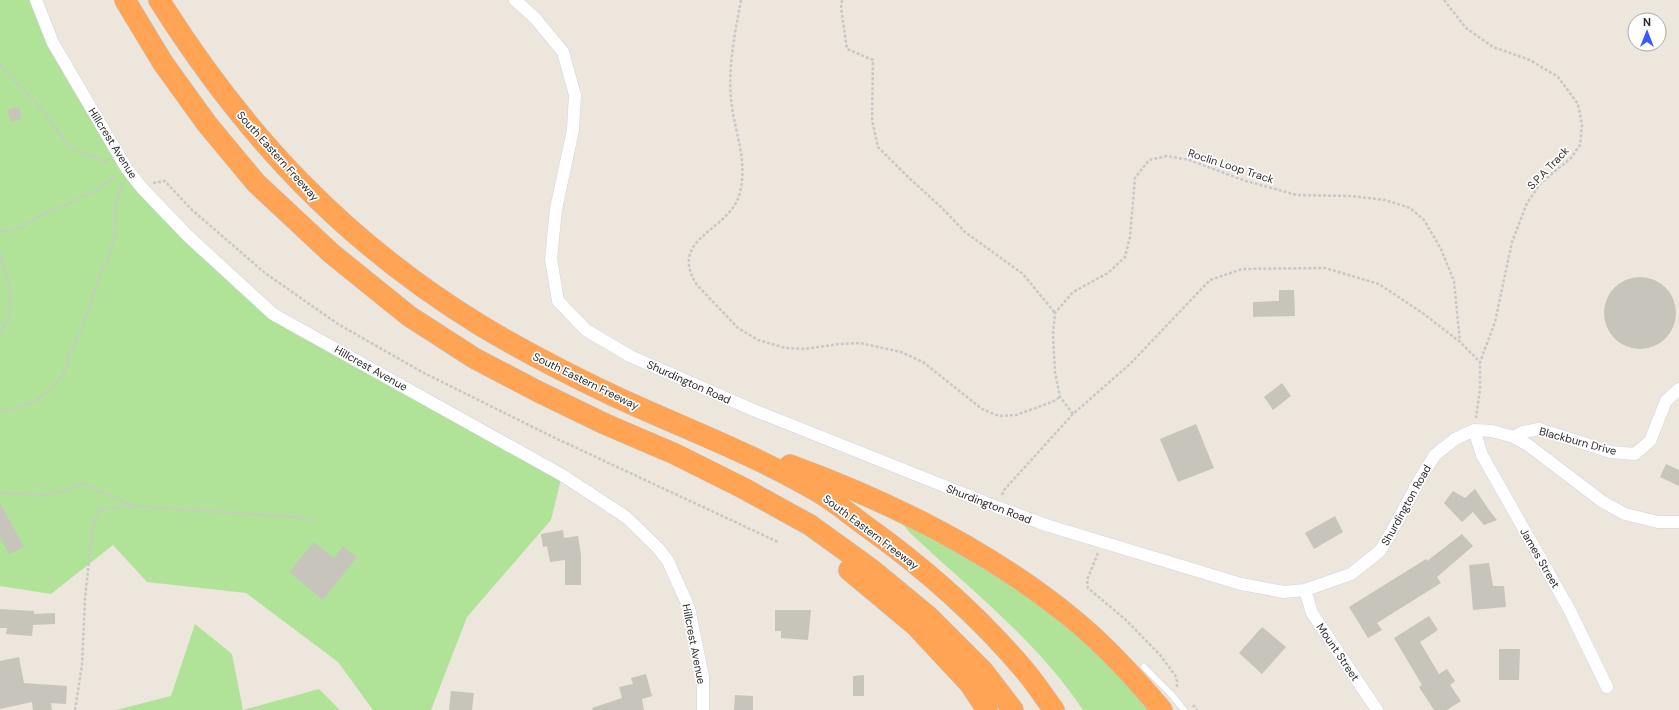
<svg xmlns="http://www.w3.org/2000/svg" width="1679" height="710" viewBox="0 0 1679 710" font-family="'DM Sans',sans-serif">
<rect width="100%" height="100%" fill="#ece6dc"/>
<path fill="#b0e398" d="M0 0H36L133 177 273 314 562 475 551 520 467 617 431 710H373L338 662 246 593 147 582 113 545 51 594 0 586Z
M901 522 979 563 1049 609 1110 664 1149 710H1083C1037 641 970 589 910 533Z
M195 624 232 654 243 710 319 689 340 710H116L171 696Z"/>
<path fill="#c7c4bb" d="M20 107 21 119 11 122 7 110Z
M1604 313a36 36 0 1 1 72 0a36 36 0 1 1-72 0Z
M1279 290H1294L1295 316 1253 317V302L1279 301Z
M1282 383 1291 396 1273 410 1264 397Z
M1196 424 1214 468 1178 482 1160 439Z
M1666 464 1679 470V486L1660 477Z
M1475 489 1489 510 1497 520 1484 525 1473 512 1462 522 1444 503 1453 491 1465 498Z
M0 503 24 547 9 554 0 537Z
M1335 516 1343 532 1314 549 1305 533Z
M563 530 564 538 578 536 581 555V585H565V560L550 562 547 546 543 547 541 534Z
M1462 534 1473 546 1437 577 1441 583 1377 623 1382 630 1368 638 1349 607 1426 559 1427 561Z
M314 542 334 558 343 546 357 557 323 600 289 572Z
M1489 563 1493 586H1504L1506 607 1473 610 1469 565Z
M0 609 34 611V614L55 613V624L33 625 32 636 6 634 7 628H0Z
M775 610H811L808 640 781 638V631H775Z
M1429 616 1438 630 1420 642 1439 674 1447 669 1455 681 1450 685 1461 701 1447 710H1434L1419 687 1422 685 1394 638Z
M1262 627 1286 647 1262 674 1239 653Z
M1499 649H1520L1519 680H1499Z
M19 657 24 683 67 686 66 704 51 703 52 710H33L32 702 0 709V661Z
M646 674 652 696 642 699 644 710H593L592 708 622 698 619 687 633 684 631 678Z
M864 675V696H853V676Z
M451 691 474 693 472 710H449Z
M735 695 753 696V710H734Z"/>
<g fill="none" stroke-linecap="round" stroke-linejoin="round">
<g stroke="#d2d4e3" stroke-width="7">
<path id="service" d="M1144 667 1171 694 1184 710"/>
</g>
<g stroke="#d2d4e3" stroke-width="13">
<path id="minor" d="M36 0 53 43 127 169 142 188 188 236 273 314 562 475 626 517 658 548 668 561 689 608 703 677V710
M515 0 535 18 563 52 575 95 573 130 556 209 551 259 558 301 586 330 630 356 751 409 997 507 1046 525 1241 584 1284 592 1305 590 1351 574 1380 551 1392 531 1421 477 1435 455 1455 439 1474 430 1492 431 1514 437 1528 445 1603 502 1625 514 1658 522H1679
M1474 430 1482 455 1569 609 1607 687
M1514 437 1523 432 1539 429 1611 452 1635 454 1650 441 1666 401 1679 389
M1305 590 1312 613 1377 710"/>
</g>
<g stroke="#c8c8c8" stroke-width="22">
<path id="motorway" d="M125 0 163 63 207 124 256 183 331 253 409 316 474 358 539 392 605 424 675 454 743 488 810 525 871 569 928 616 983 671 1013 710
M159 0C244 135 343 241 480 325 523 351 568 374 614 396 683 428 754 454 820 493 835 502 848 513 863 524 922 566 979 616 1026 672 1036 684 1045 698 1054 710
M790 465C891 502 990 551 1073 619 1106 646 1135 678 1162 710
M849 570 916 626 970 684 987 710"/>
</g>
<path stroke="#c8c8c8" stroke-width="2.5" stroke-dasharray="3 2" stroke-linecap="butt" d="M741 0C735 33 728 66 731 99 734 132 748 158 740 192 732 231 666 237 697 285L738 328 758 340 786 348 805 349 839 344 860 343 901 352 923 362 982 409 999 416 1016 415 1052 402 1060 397
M842 0 841 8 847 49 873 60 872 120 878 147 908 177 941 207 965 232 1023 274 1055 313
M1444 0 1466 28 1493 47 1530 60 1558 77 1578 104 1582 125 1580 145 1571 158 1541 183 1527 203 1512 242 1495 322 1480 362V389L1476 418
M0 65 41 108 70 148 107 162
M153 183 165 181 191 209 265 273 338 324 422 372 553 437 778 542
M0 232 18 229 43 215 95 191 116 176
M0 252C4 266 11 290 10 305 10 314 5 326 0 334
M0 409 12 410 32 403 49 391 63 375 70 354 81 330 98 280 107 261 116 233 115 210 123 183
M1073 414 1060 397 1055 372 1053 334 1055 313 1073 292 1108 273 1125 257 1130 237 1135 178 1149 160 1167 156 1189 160 1246 181 1297 195 1351 196 1385 200 1410 208 1424 220 1441 249 1454 281 1460 342
M0 493 47 495 84 484 133 506
M1002 495 1004 490 1073 414 1130 364 1210 280 1242 269 1325 268 1379 284 1424 314 1460 342 1480 362
M1098 553 1087 580 1088 588 1126 620 1160 655 1175 675 1177 681V687
M1193 705 1197 710
M75 710 82 665 85 598 93 524 101 509 133 506 293 517 316 521"/>
<use href="#service" stroke="#fff" stroke-width="6"/>
<use href="#minor" stroke="#fff" stroke-width="12"/>
<use href="#motorway" stroke="#ffa355" stroke-width="21"/>
</g>
<g text-anchor="middle" dominant-baseline="central" stroke-width="3.5" stroke-linejoin="round" paint-order="stroke">
<g font-size="11" fill="#2a2a2a" stroke="#fff">
<text transform="translate(113 143) rotate(58)">Hillcrest Avenue</text>
<text transform="translate(278 156) rotate(48)">South Eastern Freeway</text>
<text transform="translate(1231 166) rotate(18)">Roclin Loop Track</text>
<text transform="translate(1548 168) rotate(-46)">S.P.A Track</text>
<text transform="translate(371 368) rotate(29)">Hillcrest Avenue</text>
<text transform="translate(586 381) rotate(26)">South Eastern Freeway</text>
<text transform="translate(689 382) rotate(24)">Shurdington Road</text>
<text transform="translate(1578 441) rotate(15)">Blackburn Drive</text>
<text transform="translate(989 504) rotate(21)">Shurdington Road</text>
<text transform="translate(1406 505) rotate(-61)">Shurdington Road</text>
<text transform="translate(871 532) rotate(37)">South Eastern Freeway</text>
<text transform="translate(1540 558) rotate(60)">James Street</text>
<text transform="translate(694 644) rotate(79)">Hillcrest Avenue</text>
<text transform="translate(1338 652) rotate(56)">Mount Street</text>
</g>
</g>
<g transform="translate(1647 32)"><circle r="19" fill="#ffffff" stroke="#aaaaaa"/>
<path d="M0-3L7 15L0 10L-7 15Z" fill="#3b5afa"/>
<text y="-6" font-size="11" font-weight="bold" text-anchor="middle" fill="#2a2a2a">N</text>
</g>
</svg>
